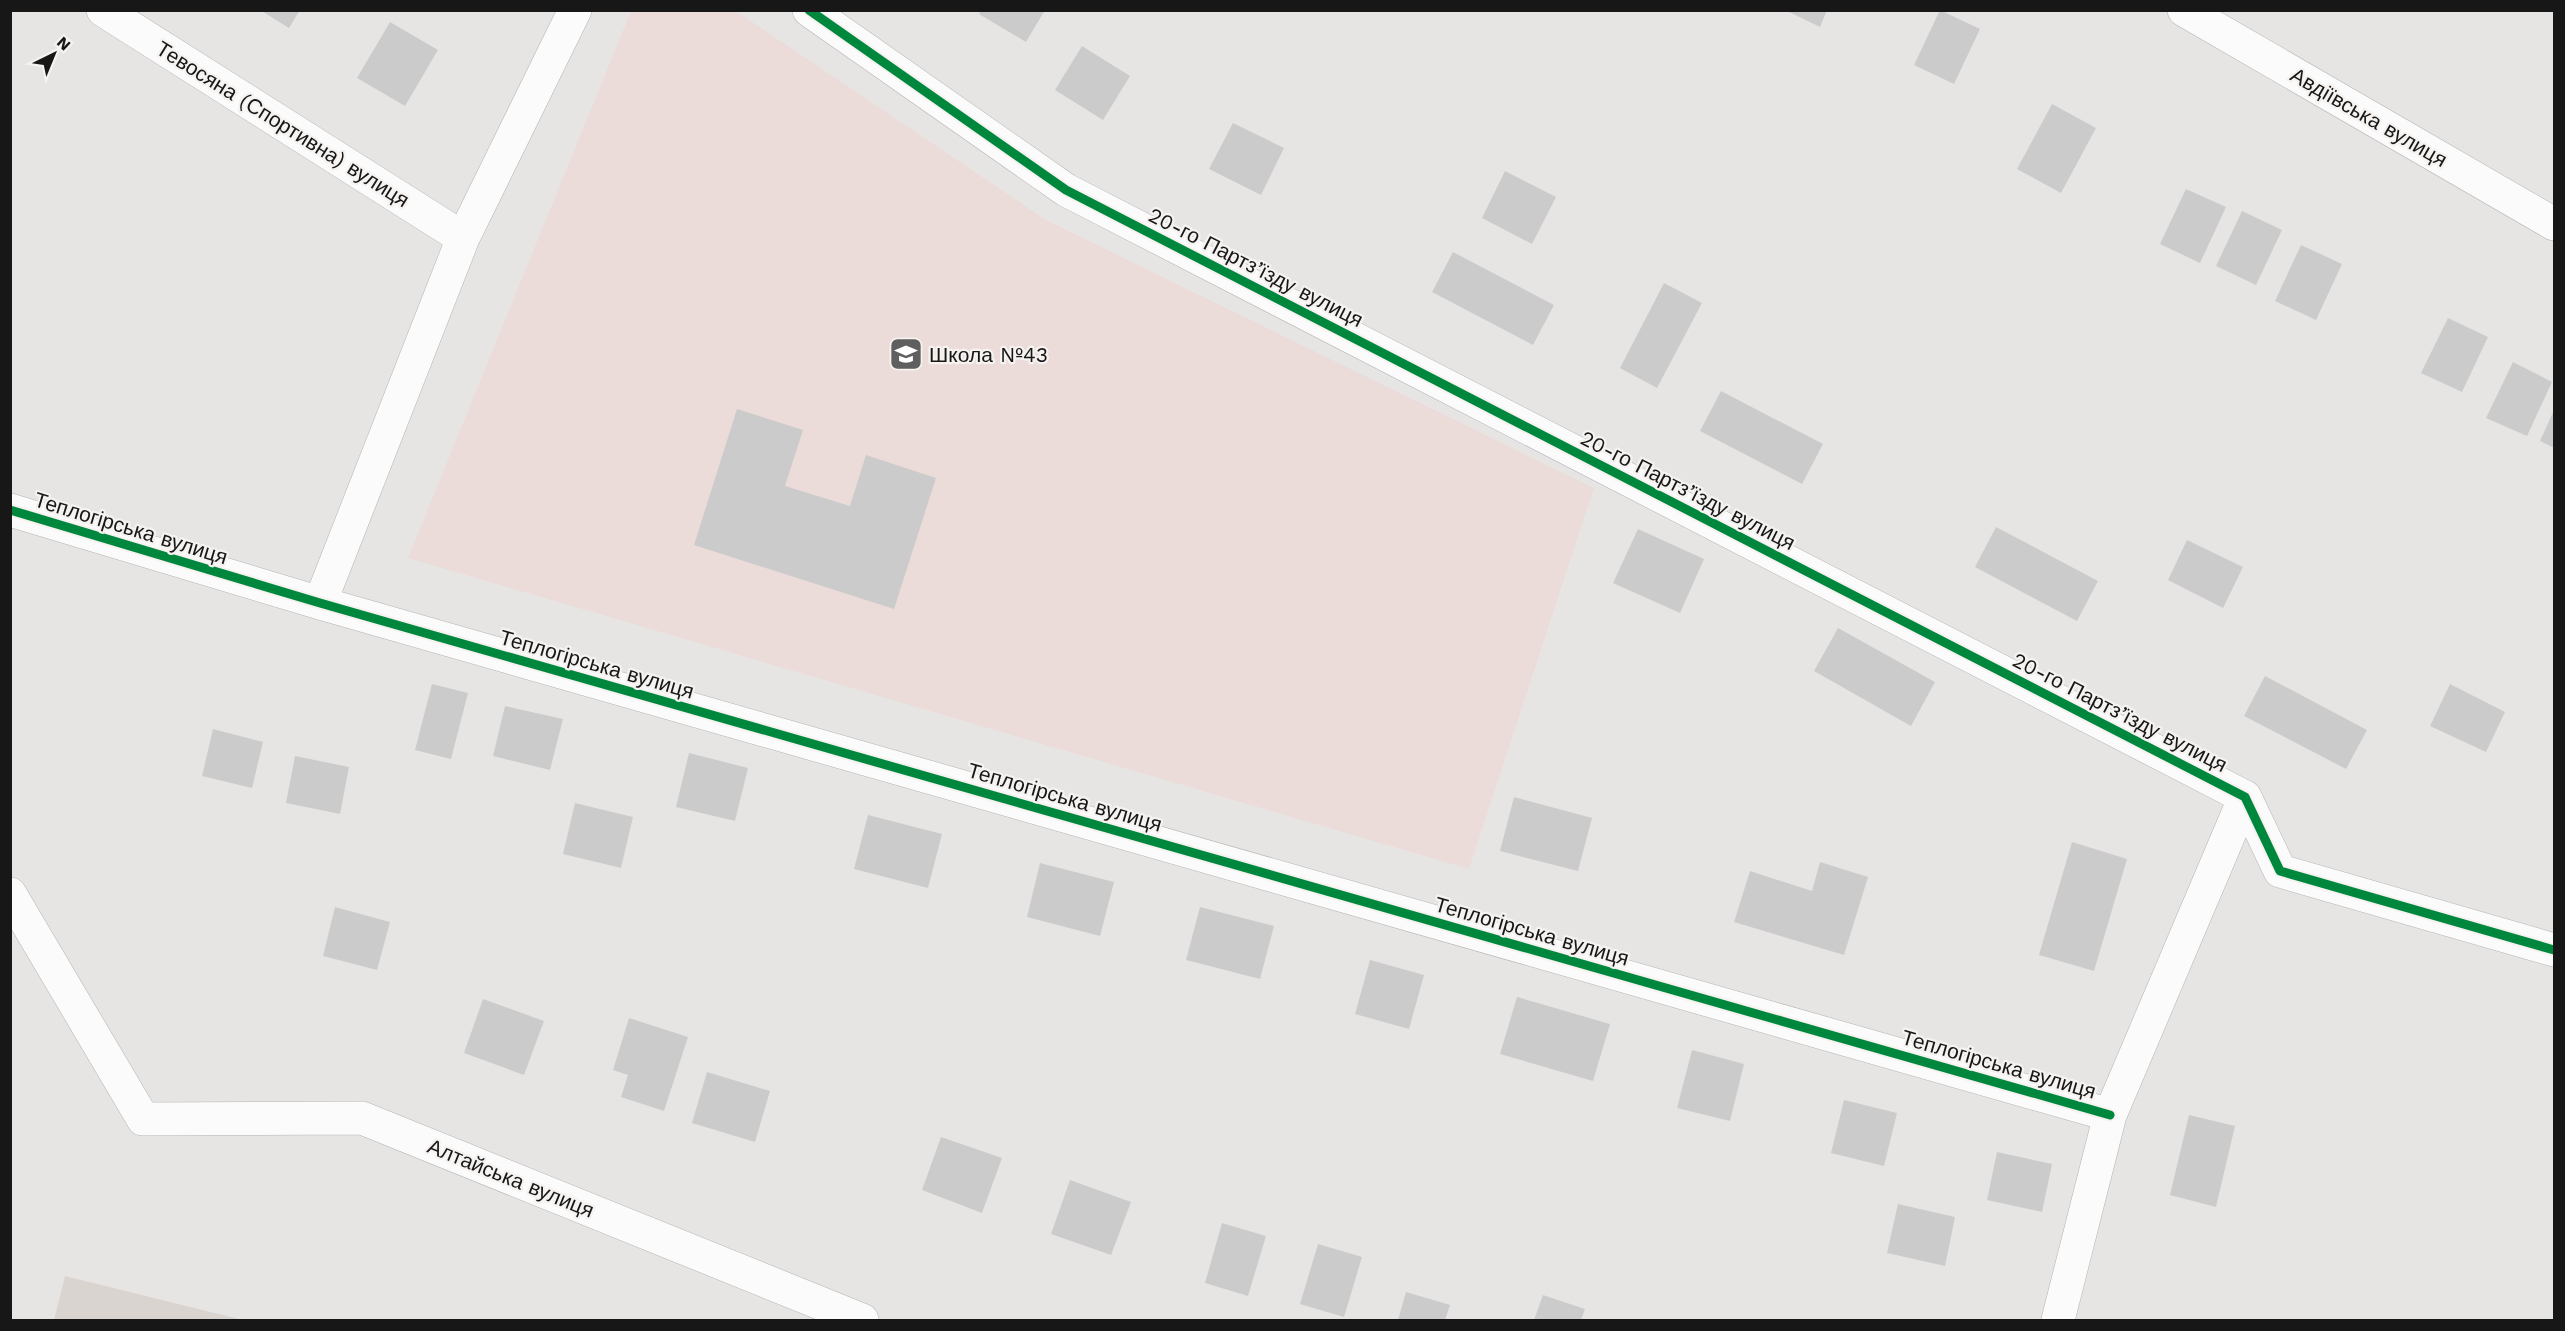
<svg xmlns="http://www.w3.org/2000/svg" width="2565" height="1331" viewBox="0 0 2565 1331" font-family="'Work Sans',sans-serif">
<rect width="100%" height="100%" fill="#e7e5e4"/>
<path fill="#dad4d0" d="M65 1276 243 1320H54Z"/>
<path fill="#ebdcd9" d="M631 11H736L1046 220 1594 488 1469 869 408 558Z"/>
<path fill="#cccbcb" d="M260 10H300L289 28Z
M981 10H1045L1026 42 979 14Z
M1785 10H1827L1820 27Z
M1940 10 1980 29 1954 84 1914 65Z
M390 22 438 50 405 106 357 78Z
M1082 46 1130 76 1103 120 1055 90Z
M2052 104 2096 128 2061 193 2017 169Z
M1233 123 1284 148 1261 195 1209 169Z
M1505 171 1556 197 1532 244 1482 218Z
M2186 189 2226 207 2200 263 2160 244Z
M2242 211 2282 230 2256 285 2216 266Z
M2301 245 2342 264 2316 320 2275 301Z
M1453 252 1554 305 1533 345 1432 292Z
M1664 283 1702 303 1657 388 1620 368Z
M2448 318 2488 337 2462 392 2421 373Z
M2513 362 2552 382 2527 436 2486 418Z
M1721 391 1823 444 1802 484 1700 431Z
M737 409 803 430 785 486 850 506 866 455 936 478 894 609 694 545Z
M2554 410V448L2540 441Z
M1996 527 2098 581 2077 621 1975 567Z
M1638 529 1704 559 1680 613 1613 583Z
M2187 540 2243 567 2223 608 2168 580Z
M1838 628 1935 682 1911 726 1814 671Z
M2265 676 2367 730 2346 769 2244 716Z
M432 684 468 693 451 759 415 750Z
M2450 684 2505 712 2486 752 2430 726Z
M505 706 563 719 550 770 493 756Z
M213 729 263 742 252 788 202 776Z
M689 753 748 768 735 821 676 807Z
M295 756 349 767 340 814 286 803Z
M1514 797 1592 818 1578 871 1500 851Z
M575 803 633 817 621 868 563 854Z
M868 815 942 834 928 888 854 869Z
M2072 842 2127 859 2094 971 2039 955Z
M1820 862 1868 877 1844 955 1734 922 1750 871 1812 891Z
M1040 863 1114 882 1100 936 1027 917Z
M335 907 390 922 377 970 323 956Z
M1200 907 1274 926 1260 979 1186 960Z
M1370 960 1424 975 1409 1029 1355 1014Z
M1517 997 1610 1024 1593 1081 1500 1054Z
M483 999 544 1021 524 1075 464 1053Z
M629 1018 688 1037 664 1111 621 1097 628 1075 613 1070Z
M1692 1050 1744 1064 1730 1121 1677 1108Z
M707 1072 770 1091 755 1142 692 1123Z
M1844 1100 1897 1113 1884 1166 1831 1153Z
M2189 1115 2235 1126 2216 1207 2170 1195Z
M941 1137 1002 1158 982 1213 922 1190Z
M1997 1152 2052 1164 2042 1212 1987 1200Z
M1070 1180 1131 1202 1111 1255 1051 1234Z
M1898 1204 1955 1217 1945 1266 1887 1253Z
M1222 1223 1266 1236 1248 1296 1205 1283Z
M1318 1244 1362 1257 1344 1317 1300 1304Z
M1406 1292 1450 1305 1445 1320H1398Z
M1543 1295 1585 1309 1581 1320H1534Z"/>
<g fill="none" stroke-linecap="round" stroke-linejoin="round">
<g stroke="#b5b4b3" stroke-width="34">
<path id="minor" d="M103 10 463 238
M809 10 1066 190 2245 797 2280 871 2554 950
M2184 10 2554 224
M10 510 320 603 2110 1115
M320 603 463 238 575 10
M10 894 143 1119 362 1118 862 1320
M2058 1320 2110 1115 2245 797"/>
</g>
<use href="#minor" stroke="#fbfbfb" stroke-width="33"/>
<g stroke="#f5f2f0" stroke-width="13">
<path id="cycleway" d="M809 10 1066 190 2245 797 2280 871 2554 950
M10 510 320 603 2110 1115"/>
</g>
<use href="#cycleway" stroke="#00873e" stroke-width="9"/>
</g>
<defs>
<g id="school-square" transform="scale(1.725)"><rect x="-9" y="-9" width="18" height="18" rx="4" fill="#605f5f" stroke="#f5f2f0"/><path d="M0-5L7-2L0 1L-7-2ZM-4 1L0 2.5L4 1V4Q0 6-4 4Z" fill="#fff"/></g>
</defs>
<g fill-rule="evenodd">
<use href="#school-square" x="906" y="354"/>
</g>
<g text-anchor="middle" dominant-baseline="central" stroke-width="4.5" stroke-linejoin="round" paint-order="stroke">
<g font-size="21" fill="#181717" stroke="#f5f2f0">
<text transform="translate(2369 117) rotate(30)">Авдіївська вулиця</text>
<text transform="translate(283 124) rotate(32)">Тевосяна (Спортивна) вулиця</text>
<text transform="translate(1256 267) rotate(27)">20-го Партз’їзду вулиця</text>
<text transform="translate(1688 490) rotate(27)">20-го Партз’їзду вулиця</text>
<text transform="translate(131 528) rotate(17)">Теплогірська вулиця</text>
<text transform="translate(597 664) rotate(16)">Теплогірська вулиця</text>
<text transform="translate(2120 712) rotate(27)">20-го Партз’їзду вулиця</text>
<text transform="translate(1065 797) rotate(16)">Теплогірська вулиця</text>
<text transform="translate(1532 931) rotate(16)">Теплогірська вулиця</text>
<text transform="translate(1999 1064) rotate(16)">Теплогірська вулиця</text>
<text transform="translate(511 1178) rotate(22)">Алтайська вулиця</text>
</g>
<g font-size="21" fill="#181717" stroke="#f5f2f0" text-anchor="start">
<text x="929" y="354">Школа №43</text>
</g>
</g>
<rect width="2565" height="1331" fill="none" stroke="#181717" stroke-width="24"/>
<g transform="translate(54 54) rotate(43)" stroke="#f5f2f0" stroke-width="4.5" paint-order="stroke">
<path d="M0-4.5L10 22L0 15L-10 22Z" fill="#181717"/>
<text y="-9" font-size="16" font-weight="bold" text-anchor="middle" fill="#181717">N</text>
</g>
</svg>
